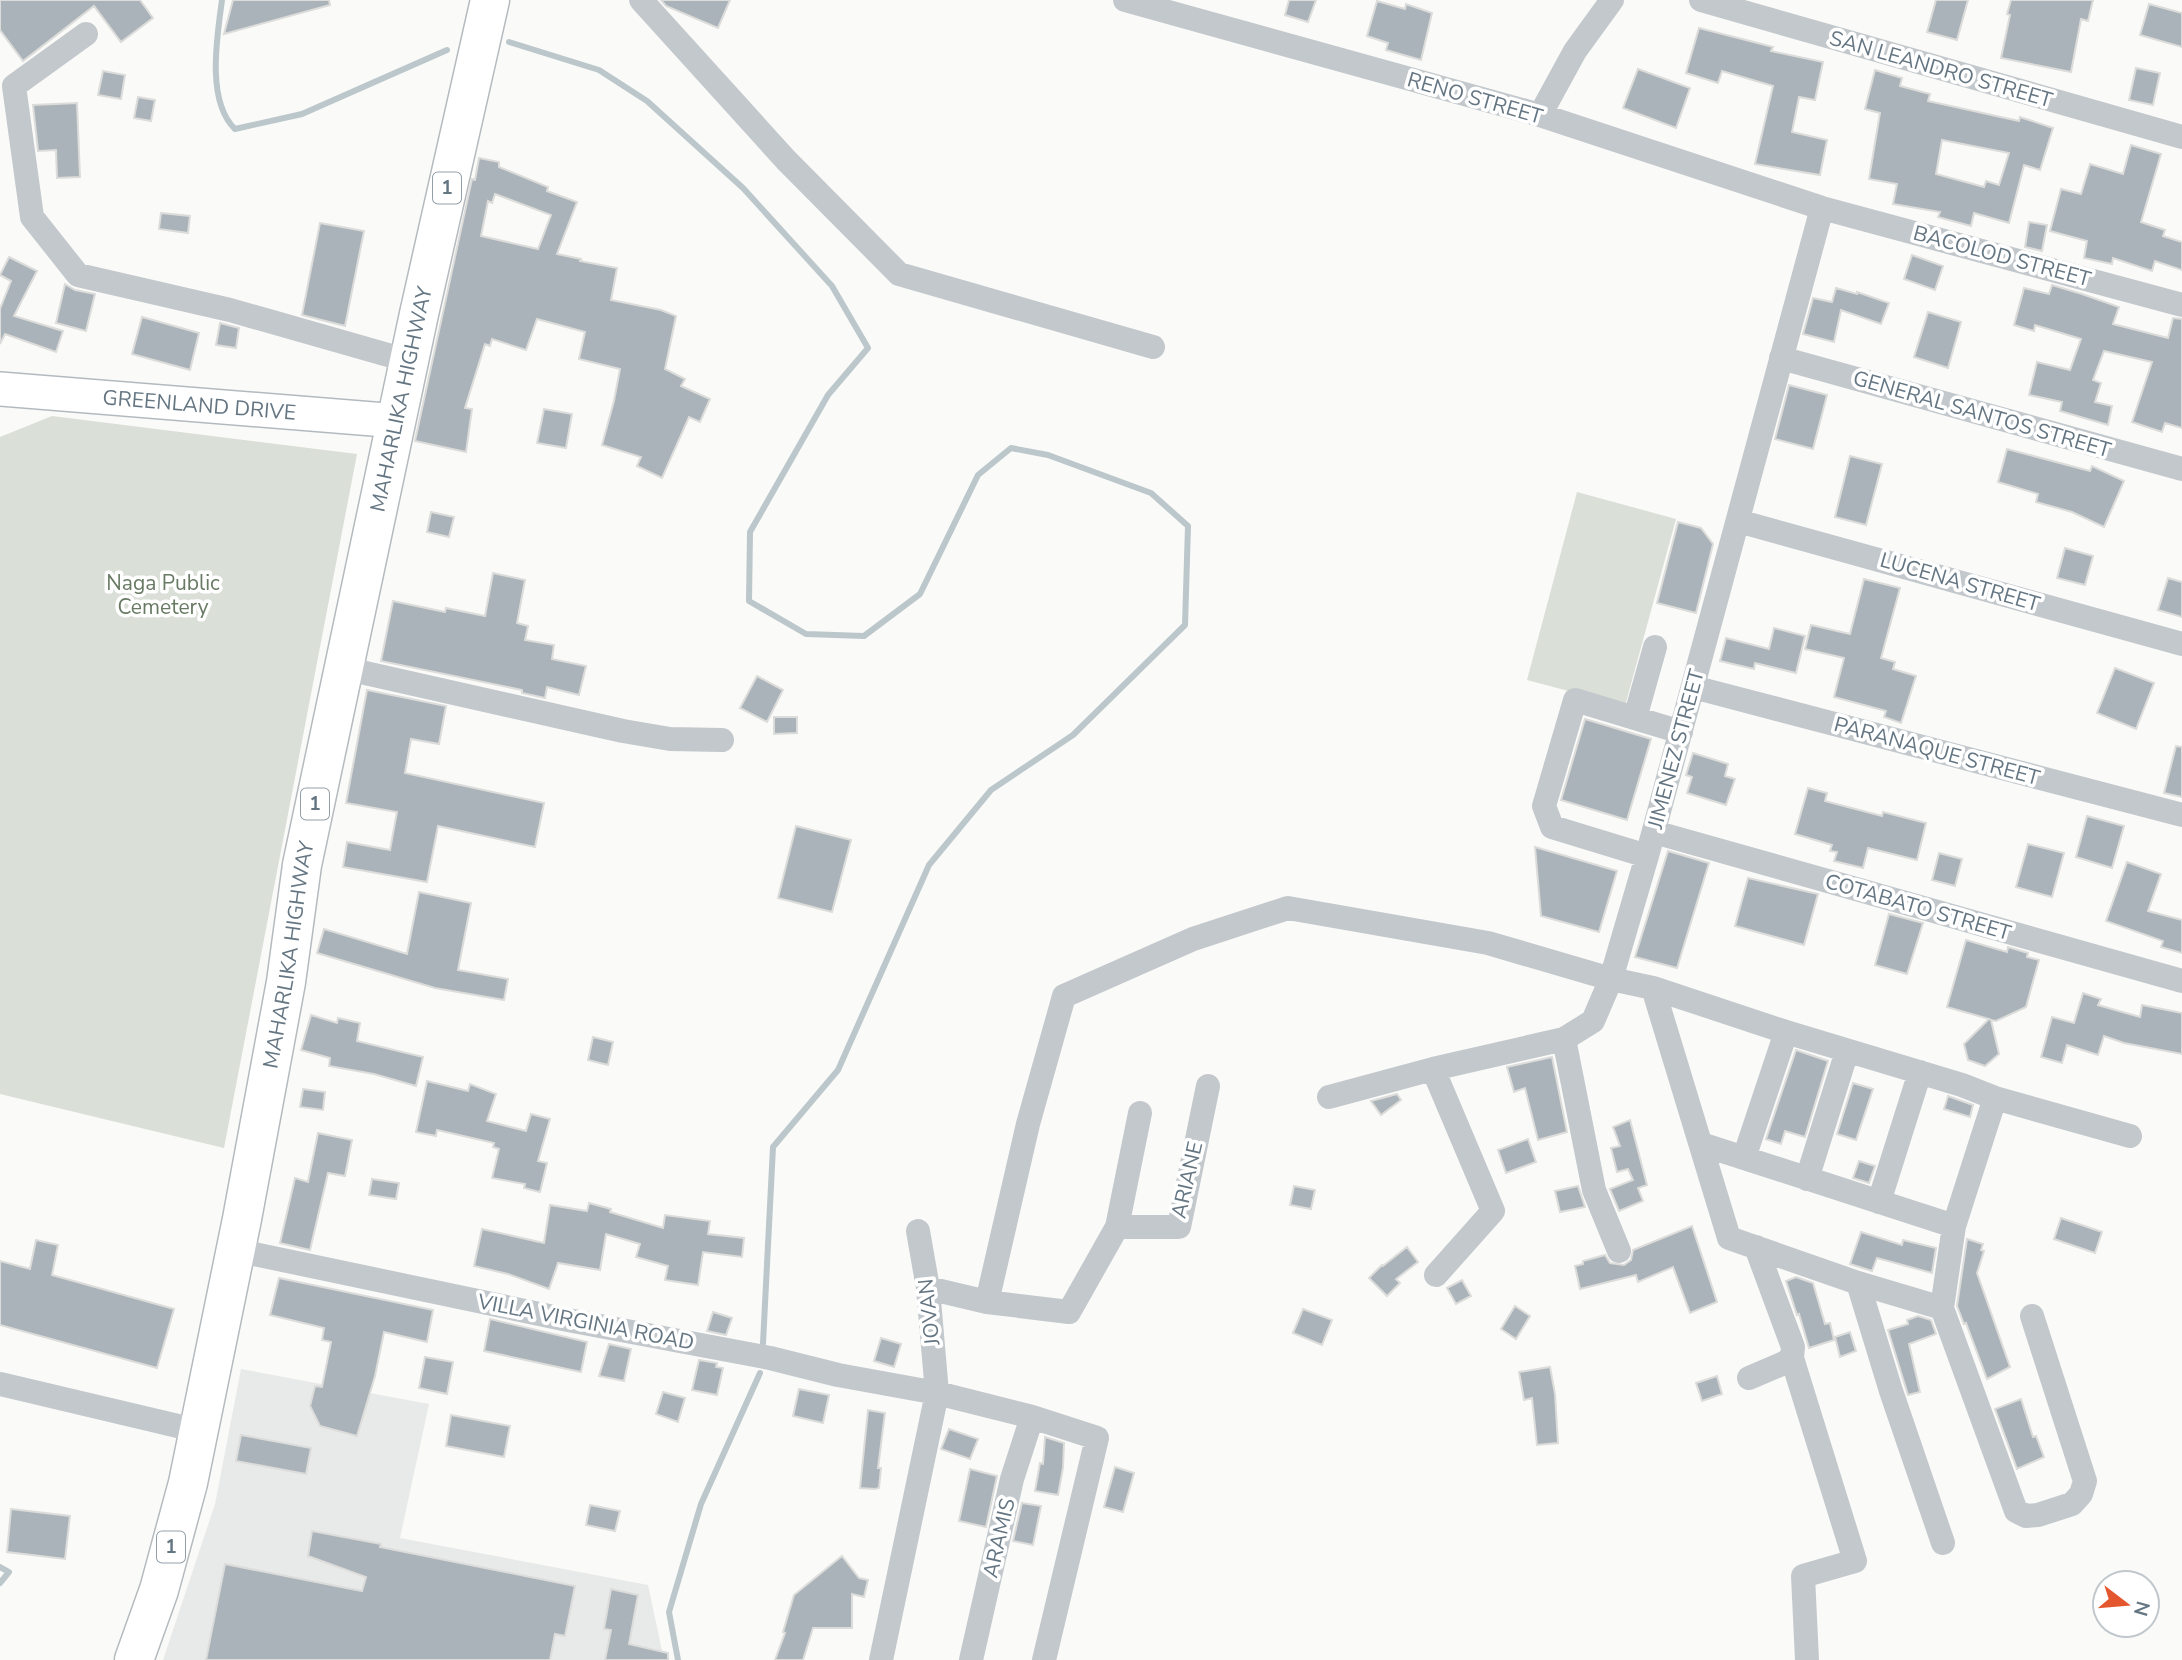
<svg xmlns="http://www.w3.org/2000/svg" width="2182" height="1660" viewBox="0 0 2182 1660" font-family="'Nunito Sans',sans-serif">
<rect width="100%" height="100%" fill="#fafaf8"/>
<path fill="#e8e9e9" d="M241 1369 429 1404 400 1538 648 1585 664 1660H163L215 1504Z"/>
<path fill="#dadfd7" d="M52 416 357 454 224 1148 0 1094V437Z
M1577 492 1676 519 1625 706 1527 680Z"/>
<g fill="none" stroke-linecap="round" stroke-linejoin="round">
<path stroke="#bbc7cb" stroke-width="6" d="M222 0C217 37 206 101 235 129L302 114 447 50
M509 42 599 70 647 101 743 188 832 286 868 348 828 395 750 532 749 601 806 634 864 636 920 594 978 475 1011 448 1048 455 1151 493 1188 526 1185 625 1073 735 991 790 929 865 838 1070 773 1147 763 1343
M0 1567 9 1572 0 1583
M678 1660 669 1612 701 1504 760 1373"/>
</g>
<path fill="#aab3b9" stroke="#dcdcda" stroke-width="2" fill-rule="evenodd" d="M0 0H140L153 18 121 42 94 6 23 61 0 30Z
M233 0H329L330 5 224 34Z
M661 0H730L718 28 666 6Z
M1289 0H1316L1308 22 1285 15Z
M1936 0H1968L1957 40 1927 32Z
M2011 0H2093L2088 21 2081 19 2071 72 2001 58 2010 15 2007 14Z
M1377 1 1405 9 1406 4 1432 13 1421 60 1386 50 1388 43 1367 36Z
M2149 4 2182 13V47L2140 35Z
M1699 28 1773 47 1771 51 1823 62 1815 100 1799 97 1792 132 1827 140 1820 175 1755 164 1773 86 1722 71 1718 83 1686 73Z
M2136 68 2160 73 2153 105 2129 100Z
M1638 69 1690 88 1676 128 1623 108Z
M1875 70 1902 78 1900 86 1930 94 1928 101 2019 121 2020 117 2053 128 2040 170 2024 165 2009 223 1974 213 1971 226 1938 217 1940 212 1893 204 1897 184 1869 179 1880 113 1865 109ZM1942 140 2009 153 1999 185 1986 181 1984 187 1936 174Z
M103 71 125 75 121 99 98 95Z
M138 97 155 100 151 121 134 118Z
M77 103 80 177 57 178 56 150 38 151 33 105Z
M2131 145 2161 154 2141 222 2165 230 2163 236 2182 242V270L2155 261 2152 271 2113 258 2112 264 2084 258 2087 241 2050 231 2061 189 2081 194 2090 164 2123 174Z
M479 158 499 162V167L548 187 547 191 577 202 557 254 581 259 580 261 617 268 611 300 661 310 676 316 665 369 685 379 681 386 710 399 700 422 689 417 662 478 637 466 641 457 602 445 614 401 620 369 579 359 585 332 537 319 526 350 492 339 490 346 485 344 465 408 472 409 466 452 415 441 472 179 475 180ZM495 194 551 215 538 249 481 236 488 201 492 203Z
M161 213 190 216 188 233 159 229Z
M2029 222 2047 225 2042 251 2025 247Z
M320 223 364 231 345 326 302 315Z
M1912 255 1943 266 1935 290 1904 279Z
M9 257 37 271 14 316 63 331 56 352 5 334 0 344V309L11 281 0 275Z
M65 284 75 290 95 294 86 331 56 323Z
M2052 285 2082 294 2119 307 2113 324 2168 338 2173 318 2182 319V428L2165 423 2162 432 2132 422 2152 362 2104 351 2093 380 2101 383 2095 402 2112 406 2108 425 2060 411 2062 402 2029 395 2037 362 2070 370 2081 339 2035 325 2034 331 2014 325 2024 288 2049 294Z
M1836 288 1857 294V292L1889 303 1881 324 1841 310 1834 342 1803 334 1813 298 1832 302Z
M1928 312 1961 322 1948 368 1914 357Z
M142 317 199 333 190 370 132 354Z
M220 323 239 328 236 348 216 345Z
M1789 385 1827 395 1813 449 1775 439Z
M544 409 572 414 566 448 537 443Z
M2007 449 2090 471 2092 466 2124 481 2104 527 2072 512 2036 502 2038 494 1998 482Z
M1850 456 1882 464 1866 525 1835 517Z
M431 512 454 517 449 537 427 532Z
M1678 522 1701 528 1713 544 1696 613 1657 603Z
M2065 548 2093 556 2085 585 2057 578Z
M493 573 525 580 517 623 528 626 525 640 554 645 552 659 586 666 579 695 547 687 545 698 522 693V690L381 661 393 601 445 612 446 608 485 616Z
M2168 578 2182 582V617L2158 610Z
M1864 579 1900 588 1881 658 1895 662 1893 669 1916 676 1901 723 1884 717 1886 711 1834 697 1844 658 1805 649 1811 625 1850 634Z
M1774 628 1805 636 1796 673 1755 663 1754 669 1720 661 1726 638 1769 649Z
M2115 668 2154 683 2136 729 2097 713Z
M757 676 783 690 767 722 740 708Z
M367 690 446 706 439 744 411 739 405 773 544 803 535 847 438 826 427 882 343 867 347 842 390 850 397 812 346 803Z
M774 717H797V733L774 734Z
M1585 719 1651 739 1627 820 1561 800Z
M2176 746 2182 747V797L2164 793Z
M1693 753 1728 764 1725 776 1735 779 1726 805 1687 793 1692 777 1686 775Z
M1808 788 1827 793 1825 801 1882 816 1883 812 1926 823 1917 860 1868 848 1863 868 1834 861 1837 852 1830 851 1832 845 1795 834Z
M2087 816 2124 826 2112 868 2076 857Z
M796 826 851 840 832 912 778 898Z
M2028 844 2064 853 2052 897 2016 887Z
M1535 847 1617 871 1599 932 1541 916Z
M1668 851 1709 863 1677 968 1635 957Z
M1939 853 1962 859 1955 886 1932 880Z
M2127 862 2161 874 2148 911 2182 920V953L2161 947 2163 941 2106 921Z
M1748 878 1818 894 1804 945 1735 926Z
M419 892 471 903 458 970 508 979 504 1000 435 988 317 953 324 929 407 954Z
M1889 914 1923 923 1907 974 1875 965Z
M1966 940 2007 952 2008 947 2028 953 2027 957 2039 960 2026 1007 1996 1021 1991 1020 1999 1054 1985 1066 1968 1060 1964 1044 1989 1019 1947 1007Z
M2083 993 2101 999 2098 1005 2140 1017 2142 1005 2182 1013V1054L2124 1043 2104 1036 2098 1055 2067 1045 2062 1063 2041 1057 2052 1017 2074 1023Z
M311 1015 337 1023 338 1018 360 1023 357 1041 423 1057 416 1086 374 1074 329 1066 330 1058 301 1050Z
M593 1037 613 1042 608 1065 588 1060Z
M1796 1050 1828 1061 1805 1137 1785 1131 1781 1144 1766 1139Z
M1552 1057 1567 1132 1538 1140 1525 1088 1514 1092 1507 1067Z
M427 1081 468 1091 470 1084 496 1094 487 1121 526 1131 531 1114 550 1119 538 1161 547 1163 540 1192 524 1188 525 1184 492 1178 499 1149 493 1147 494 1143 437 1130 436 1136 416 1132Z
M1853 1083 1873 1089 1856 1140 1837 1134Z
M303 1089 325 1092 323 1110 300 1107Z
M1397 1094 1401 1100 1381 1115 1371 1101Z
M1948 1096 1973 1105 1970 1117 1944 1109Z
M1630 1120 1647 1185 1638 1188 1643 1201 1619 1211 1610 1189 1633 1180 1628 1169 1617 1172 1611 1148 1620 1146 1613 1127Z
M318 1133 352 1140 345 1176 328 1173 310 1250 280 1243 295 1178 308 1182Z
M1528 1139 1536 1162 1506 1173 1498 1150Z
M1859 1161 1875 1166 1869 1183 1853 1178Z
M372 1179 399 1183 396 1199 369 1195Z
M1294 1186 1315 1190 1311 1209 1290 1205Z
M1578 1186 1585 1207 1560 1212 1555 1191Z
M589 1203 611 1209 610 1212 663 1228 665 1215 710 1221 708 1234 744 1238 742 1257 703 1252 698 1285 665 1280 668 1266 636 1257 640 1244 606 1234 600 1270 558 1263 549 1289 508 1274 474 1266 482 1229 544 1243 550 1205 587 1211Z
M2061 1218 2102 1232 2095 1253 2054 1239Z
M1692 1226 1717 1302 1690 1313 1673 1267 1638 1282 1636 1275 1580 1289 1575 1266 1583 1264V1261L1605 1255 1610 1263 1624 1265 1631 1260 1633 1250Z
M1861 1232 1902 1245 1903 1240 1936 1248 1932 1273 1877 1258 1872 1271 1850 1264Z
M1967 1239 1983 1244 1981 1250 1984 1251 1977 1273 2010 1367 1987 1379 1966 1323 1964 1324 1957 1306Z
M36 1240 58 1245 52 1275 174 1309 157 1368 0 1325V1261L30 1269Z
M1407 1247 1418 1262 1396 1279 1400 1283 1387 1296 1369 1278 1382 1265 1383 1266Z
M1796 1277 1813 1283 1825 1324 1830 1323 1834 1340 1809 1348 1799 1314 1797 1315 1786 1281Z
M279 1278 433 1310 427 1342 384 1332 375 1376 357 1436 320 1426 310 1406 315 1386 322 1387 331 1342 322 1340 324 1328 270 1315Z
M1462 1280 1471 1296 1456 1304 1447 1288Z
M1515 1306 1530 1316 1516 1339 1501 1329Z
M1303 1309 1332 1320 1322 1345 1293 1333Z
M713 1312 732 1318 726 1335 707 1331Z
M1918 1316 1931 1320 1936 1334 1909 1344 1920 1392 1908 1395 1888 1330 1908 1324 1907 1320Z
M490 1319 587 1342 581 1372 484 1351Z
M1850 1332 1856 1351 1840 1357 1835 1337Z
M881 1338 901 1344 894 1367 874 1361Z
M609 1344 631 1349 624 1381 599 1376Z
M425 1357 453 1362 447 1394 419 1388Z
M699 1360 717 1363 716 1367 723 1368 717 1395 692 1390Z
M1550 1367 1555 1394 1558 1443 1537 1445 1532 1398 1524 1400 1519 1372Z
M1717 1376 1722 1394 1702 1401 1696 1383Z
M799 1389 829 1395 823 1423 793 1416Z
M663 1392 685 1398 678 1422 656 1414Z
M2021 1399 2033 1437 2036 1436 2044 1457 2017 1469 1995 1409Z
M868 1410 885 1413 878 1468H881L879 1488 875 1489 860 1488Z
M451 1415 510 1426 504 1457 446 1446Z
M949 1429 978 1439 970 1459 941 1449Z
M241 1435 311 1448 306 1474 236 1461Z
M1045 1437 1064 1443 1063 1468 1058 1495 1035 1491 1040 1463 1043 1464Z
M1115 1467 1134 1473 1123 1512 1104 1507Z
M970 1469 997 1476 986 1527 959 1521Z
M1022 1503 1041 1506 1033 1545 1013 1541Z
M590 1505 620 1511 615 1531 586 1525Z
M11 1509 70 1516 65 1559 7 1552Z
M312 1531 381 1544 380 1547 575 1586 565 1636 555 1634 550 1660H206L225 1564 362 1591 366 1577 308 1556Z
M842 1556 859 1578 868 1580 864 1597 852 1594V1628H813L803 1660H775L785 1633 783 1632 794 1595Z
M611 1589 638 1595 629 1644 668 1653V1660H605L611 1630 604 1629Z"/>
<g fill="none" stroke-linecap="round" stroke-linejoin="round">
<g stroke="#b3babf" stroke-width="36">
<g id="secondary">
<path id="s1" d="M0 389 398 421"/>
</g>
</g>
<g stroke="#b5babe" stroke-width="41">
<g id="primary">
<path id="s2" d="M134 1660 159 1590 188 1483 242 1219 286 982 302 865 419 314 490 0"/>
</g>
</g>
<path stroke="#c3c8cc" stroke-width="24" d="M641 0 786 160 899 274 1153 347
M1125 0 1540 115 1822 208 2182 305
M1701 0 2182 137
M86 34 14 86 32 217 78 275 230 310 409 361
M1540 115 1575 51 1612 0
M1781 358 2182 469
M1738 521 2182 644
M343 668 623 731 670 739 722 740
M1693 687 2182 815
M1635 718 1655 647
M1654 832 2182 981
M1647 856 1552 827 1544 806 1575 700 1681 732
M1653 988 1786 1032 1962 1085 1995 1098 1954 1226 1942 1308 2016 1511 2026 1516 2038 1515 2072 1504 2081 1494 2085 1481 2032 1316
M1564 1039 1594 1190 1619 1251
M1433 1069 1493 1211 1436 1275
M1329 1097 1433 1069 1564 1039 1593 1021 1611 979 1647 856 1822 208
M1995 1098 2130 1136
M1701 1144 1954 1226
M1744 1158 1786 1032
M1807 1179 1847 1051
M1879 1202 1920 1072
M1117 1227 1140 1113
M235 1250 568 1320 770 1358 838 1375 937 1393 1032 1417 1097 1438 1044 1660
M1858 1283 1942 1308
M928 1288 987 1302 1069 1312 1117 1227H1179L1208 1086
M987 1302 1028 1124 1064 996 1193 939 1288 908 1488 943 1611 979 1653 988 1729 1238 1858 1283 1891 1391 1943 1543
M1792 1358 1855 1561 1803 1576 1807 1660
M1749 1378 1784 1363 1792 1358 1793 1347 1756 1247
M0 1384 199 1431
M881 1660 937 1393 928 1288 918 1231
M971 1660 1012 1479 1032 1417"/>
<use href="#secondary" stroke="#fff" stroke-width="33"/>
<use href="#primary" stroke="#fff" stroke-width="38"/>
</g>
<g text-anchor="middle" dominant-baseline="central" stroke-width="7" stroke-linejoin="round" paint-order="stroke">
<g fill="#fff" stroke="#939fa8" stroke-width="2">
<rect x="433" y="172.5" width="28" height="31" rx="5"/>
<rect x="301" y="788.5" width="28" height="31" rx="5"/>
<rect x="157" y="1531.5" width="28" height="31" rx="5"/>
</g>
<g font-size="19" font-weight="bold" fill="#657683">
<text x="447" y="188">1</text>
<text x="315" y="804">1</text>
<text x="171" y="1547">1</text>
</g>
<g font-size="21" fill="#657683" stroke="#fff">
<text transform="translate(1941 69) rotate(16)">SAN LEANDRO STREET</text>
<text transform="translate(1475 98) rotate(16)">RENO STREET</text>
<text transform="translate(2002 256) rotate(15)">BACOLOD STREET</text>
<text stroke="none"><textPath href="#s2" startOffset="1290">MAHARLIKA HIGHWAY</textPath></text>
<text stroke="none"><textPath href="#s1" startOffset="200">GREENLAND DRIVE</textPath></text>
<text transform="translate(1982 414) rotate(16)">GENERAL SANTOS STREET</text>
<text transform="translate(1960 582) rotate(16)">LUCENA STREET</text>
<text transform="translate(1676 749) rotate(-75)">JIMENEZ STREET</text>
<text transform="translate(1937 751) rotate(15)">PARANAQUE STREET</text>
<text transform="translate(1918 907) rotate(16)">COTABATO STREET</text>
<text stroke="none"><textPath href="#s2" startOffset="723">MAHARLIKA HIGHWAY</textPath></text>
<text transform="translate(1187 1180) rotate(-77)">ARIANE</text>
<text transform="translate(929 1312) rotate(-96)">JOVAN</text>
<text transform="translate(586 1322) rotate(11)">VILLA VIRGINIA ROAD</text>
<text transform="translate(999 1538) rotate(-77)">ARAMIS</text>
</g>
<g font-size="21" fill="#687a64" stroke="#fff">
<text x="163" y="583">Naga Public<tspan x="163" dy="24">Cemetery</tspan></text>
</g>
</g>
<g transform="translate(2126 1604) rotate(106)"><circle r="33" fill="#ffffff" stroke="#c1c8cd" stroke-width="2"/>
<path d="M0-5L12 26L0 18L-12 26Z" fill="#e4572e"/>
<text y="-10" font-size="19" font-weight="bold" text-anchor="middle" fill="#657683">N</text>
</g>
</svg>
